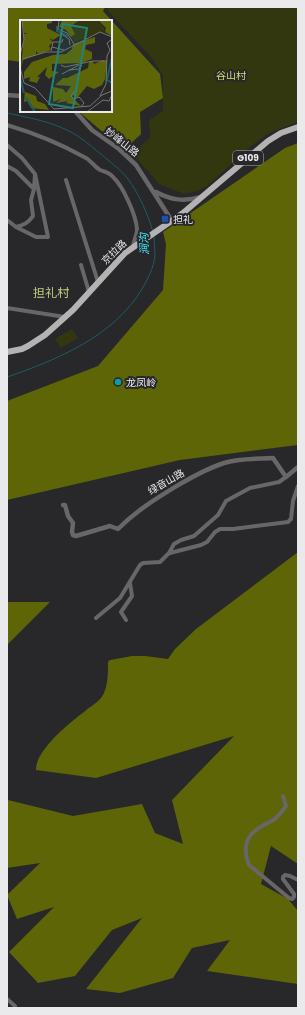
<svg xmlns="http://www.w3.org/2000/svg" width="305" height="1015" viewBox="0 0 305 1015" font-family="Poppins,'Noto Sans SC',sans-serif">
<rect width="100%" height="100%" fill="#282729"/>
<path fill="#33370f" d="M109 7H298V122L271 132 251 146 207 186 198 191 184 194 159 184 132 153 150 138 149 120 163 111V75L151 57 107 10Z
M72 329 78 338 61 348 55 339Z"/>
<path fill="#5e6507" d="M7 7H105L103 11 160 74 163 98 140 112 141 134 124 150 78 111H111V21H21V62L7 60Z
M298 143V445L180 460 7 500V401L98 366 163 290 166 244 163 232 285 148Z
M298 552V864L271 846 261 884 288 899 298 911V984L207 971 230 940 192 948 173 978 120 993 86 989 142 918 112 930 75 976 38 983 9 952 54 907 17 919 7 895 40 863 7 868 8 800 73 816 142 804 155 833 183 844 172 800 234 736 96 778 36 770C35 751 69 723 84 712 89 707 96 704 101 698 108 690 108 673 108 662L110 660 132 656H145L168 659 175 649 196 629Z
M7 602H50L7 645Z"/>
<g fill="none" stroke-linecap="round" stroke-linejoin="round">
<path stroke="#1d5d64" stroke-width="1" d="M7 113C25 117 43 120 60 127 79 134 93 148 108 160 115 166 123 172 128 179 139 194 148 214 153 232
M7 377C57 360 114 336 142 289 148 278 154 268 155 255 155 249 154 243 154 237"/>
<path stroke="#686666" stroke-width="4" d="M7 125C34 133 61 144 86 158 91 161 95 167 100 170 105 172 109 172 113 177 123 186 136 215 137 229 137 235 134 240 133 246
M7 145 22 158 35 174 34 189 16 171 7 166
M66 180 98 282
M7 220 16 227C24 225 28 223 33 216L31 200 34 189
M16 227 36 237H48L35 174
M81 265 89 292
M7 308 65 317
M170 553 201 545 207 542 215 532 220 529H233L288 522 291 519 293 501 298 486
M96 618 120 598 140 565 143 563 160 562 169 553 174 544 181 540 194 536 218 515 226 501 250 488 279 482 286 477
M126 620 121 612 132 596 130 583
M283 796 286 806C283 810 280 814 276 818 270 823 261 825 255 831 244 839 244 853 249 865L289 898 292 899 294 897V894L283 879V877L285 875 290 876 298 880
M7 999 15 1006"/>
<path stroke="#686666" stroke-width="4.5" d="M7 95 21 96
M75 111 92 130 119 149 136 165 172 221
M156 192C171 200 184 202 201 197
M63 505H65L68 516 73 523 72 532 73 535 76 536 110 526 118 529C137 510 157 498 180 484 194 476 208 468 224 463 240 458 257 459 273 458L286 477 298 467"/>
<path stroke="#b4b2b2" stroke-width="6" d="M7 352 22 349 28 346 45 335 73 310 125 253 183 213 268 141 281 133 298 127"/>
</g>
<rect fill="#1a4fb4" stroke="#282729" stroke-width="1.5" x="161" y="215" width="8" height="8" rx="2"/>
<circle fill="#0f9aa8" stroke="#282729" stroke-width="1.5" cx="118" cy="382" r="4"/>
<g text-anchor="middle" dominant-baseline="central" stroke-width="4" stroke-linejoin="round" paint-order="stroke">
<rect fill="#282729" stroke="#b0afb1" stroke-width="1" x="233" y="151" width="30" height="14" rx="3"/>
<g font-size="9" font-weight="bold" fill="#eae9eb">
<text x="248" y="158">G109</text>
</g>
<g font-size="10" fill="#d3e070" stroke="#282729">
<text x="231" y="75">谷山村</text>
</g>
<g font-size="10" fill="#eae9eb" stroke="#282729">
<text transform="translate(122 142) rotate(38)">妙峰山路</text>
<text transform="translate(114 252) rotate(-44)">京拉路</text>
<text transform="translate(166 482) rotate(-30)">绿音山路</text>
</g>
<g font-size="10" fill="#eae9eb" stroke="#282729" text-anchor="start">
<text x="173" y="219">担礼</text>
<text x="126" y="382">龙凤岭</text>
</g>
<g font-size="11" font-style="italic" fill="#3deeff" stroke="#282729">
<text transform="translate(144 244) rotate(-93)">涧沟</text>
</g>
<g font-size="12" fill="#c5cf82" stroke="#282729">
<text x="51" y="292">担礼村</text>
</g>
</g>
<g transform="translate(20 20)">
<rect width="92" height="92" fill="#282729"/>
<path d="M60 0H77L86 10 55 22 52 18 55 12 52 6Z" fill="#33370f"/>
<path d="M2 0H32V3L27 4V8L41 15 33 20 29 18 33 22 29 26 31 30 18 34 16 31V35L3 40 1 49 4 14 8 13H4ZM42 0H60L51 6 55 14 51 17 46 10 39 7ZM78 0H92V16L85 12 86 8ZM75 17V23L66 25 65 29 72 32V39L62 43 32 44V51L39 52 29 59 25 55 27 47 17 57H20L17 63 9 61 10 57 4 59V52L12 42 33 35 46 34 52 29 53 24ZM83 40 87 42 85 59 82 65 74 69 67 66 57 78 53 75 52 77 61 86 46 83 48 81 36 83 41 79 33 82V67L43 69 46 73 51 66 35 65 43 58H47L68 48 69 42 73 41 74 44ZM5 72 16 76 17 81 25 84 29 90 11 88 7 81 4 82Z" fill="#5e6507"/>
<path fill="none" stroke="#1d5d64" stroke-width="2" d="M37 6V11L48 16M92 37 87 60 92 63M0 57 4 73M0 76 1 92M6 77 15 92"/>
<path fill="none" stroke="#767577" stroke-width="1" d="M39 0 38 9 47 13 54 24M40 13 49 19 50 25M32 27 44 30M31 31 33 22H42L43 19M0 35 4 20 2 0M3 39 26 32H41L80 12 92 17M41 45 45 47 73 41H87M0 47 4 63 15 68 34 89 70 86 82 75 92 71M49 50 59 49 62 45M42 54 59 45M55 71 51 76 54 79 59 77 64 83 61 87M80 76 86 64 87 36 90 30 87 23 91 20 92 22M67 92 83 80 89 81 92 75"/>
<path fill="#25827a" fill-opacity="0.15" stroke="#25827a" stroke-width="2" d="M43 4 67 8 53 88 29 84Z"/>
<rect width="92" height="92" fill="none" stroke="#eae9eb" stroke-width="2"/>
</g>
<rect width="305" height="1015" fill="none" stroke="#eae9eb" stroke-width="16"/>
</svg>
